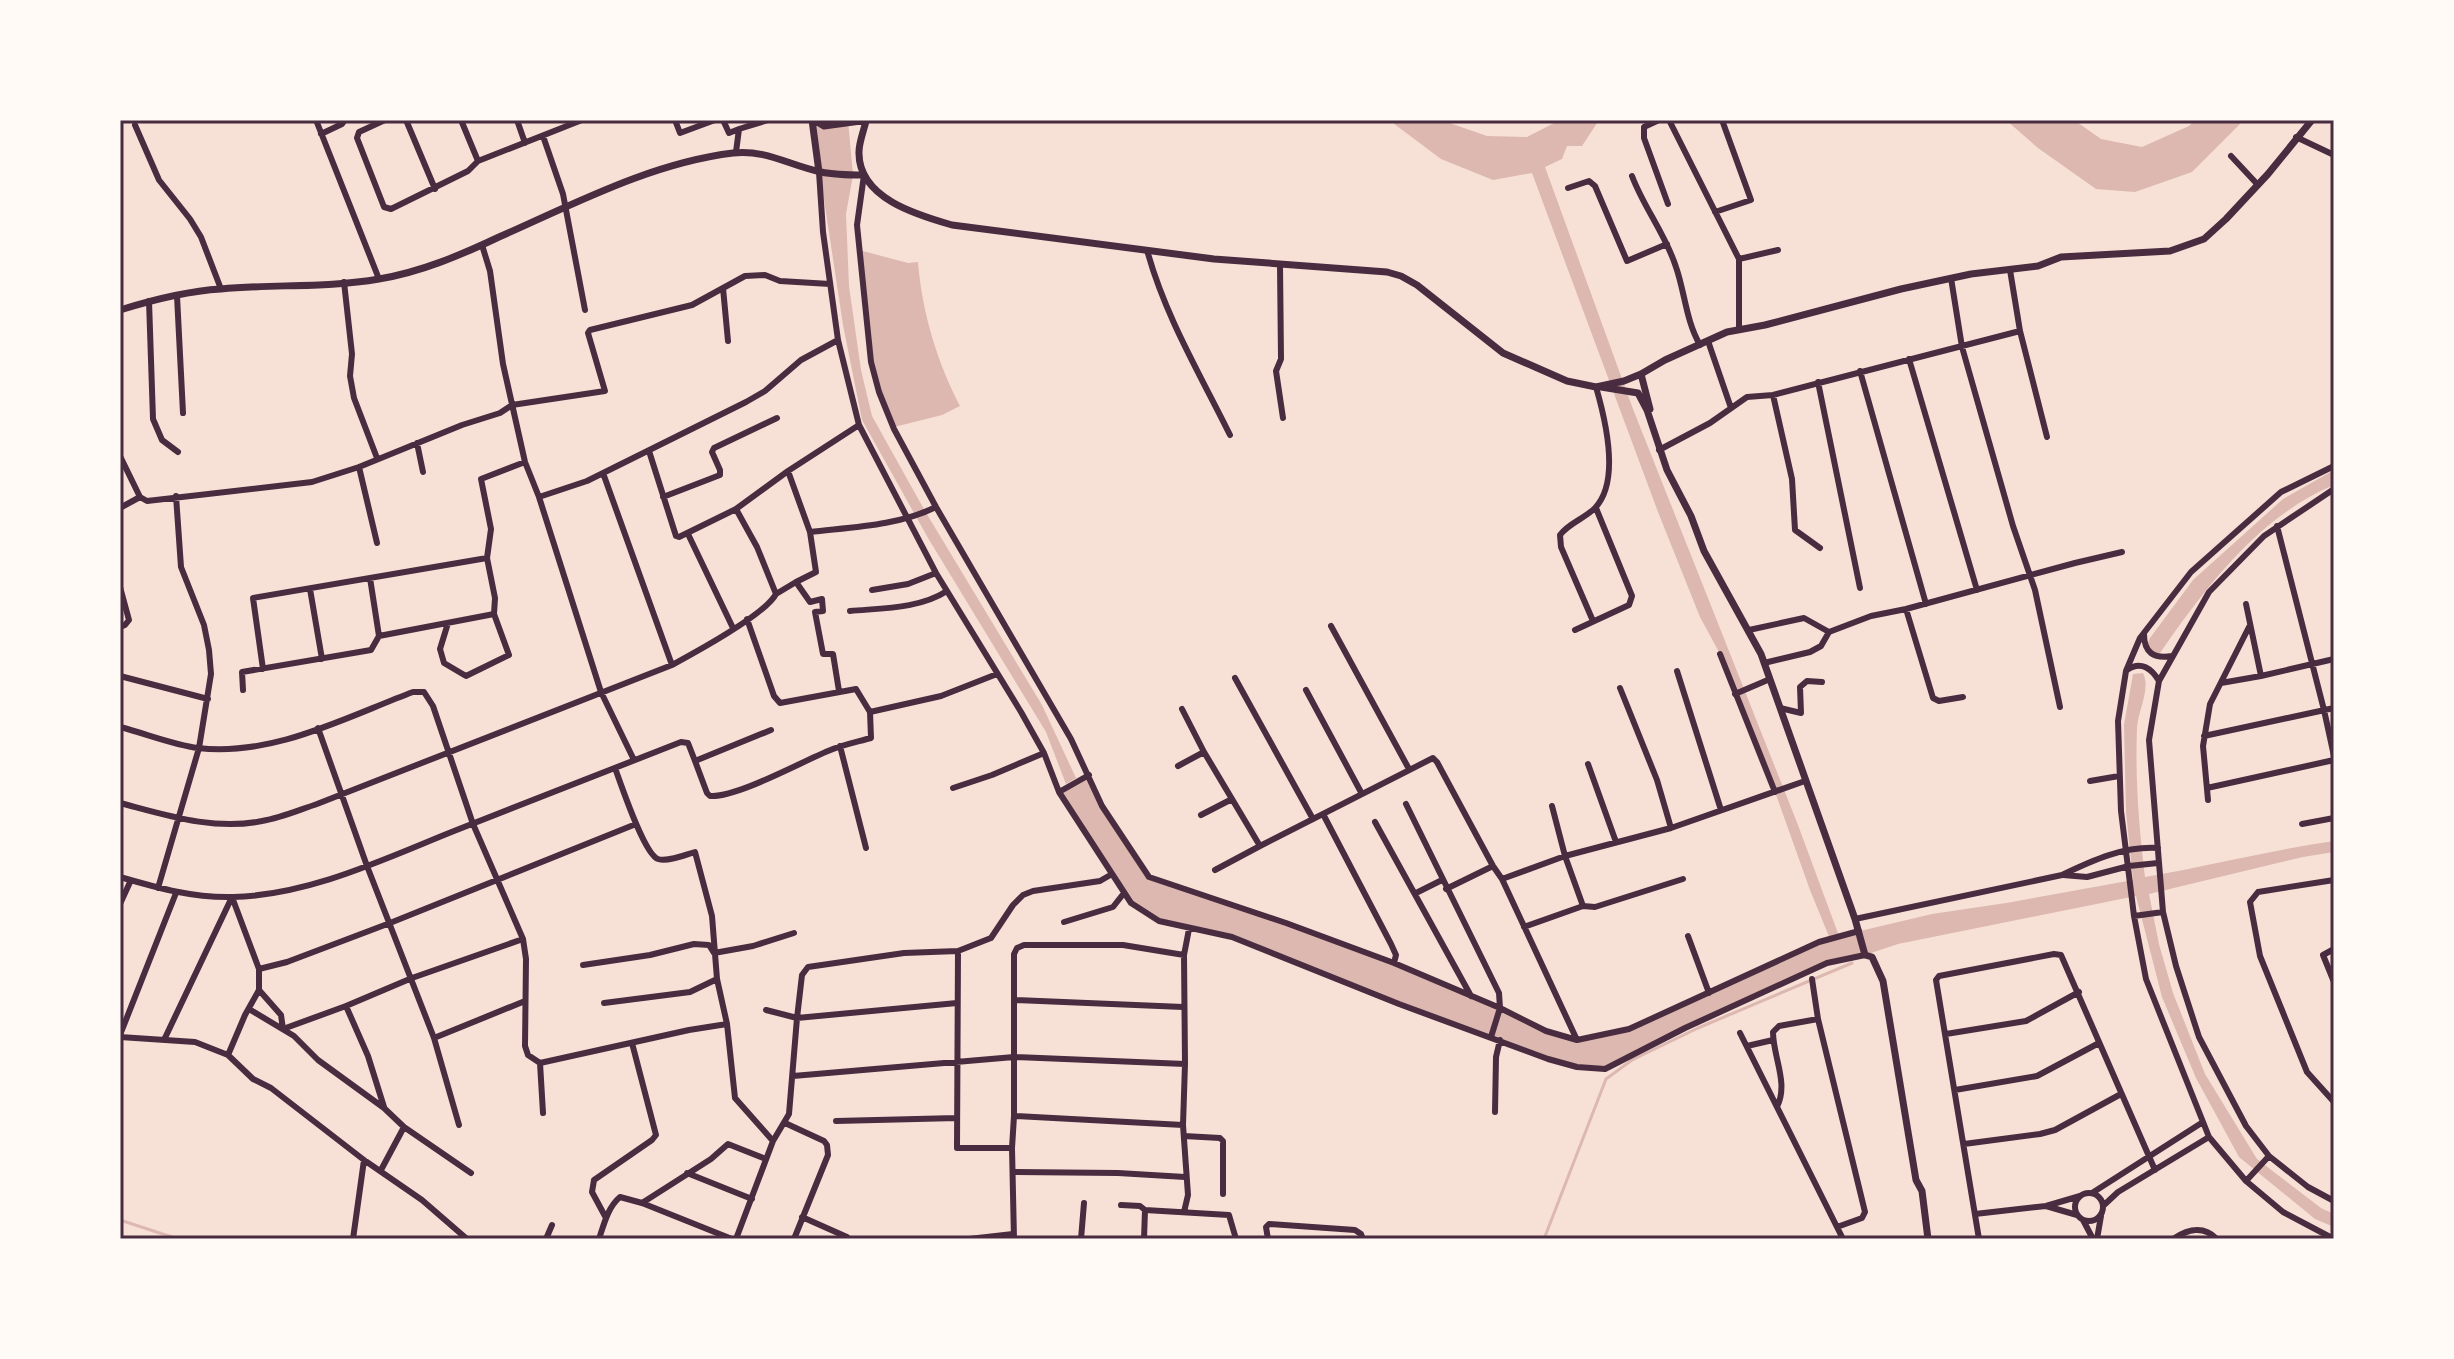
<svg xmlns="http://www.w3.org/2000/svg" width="2454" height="1359" viewBox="0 0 2454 1359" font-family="'Roboto Serif',serif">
<rect width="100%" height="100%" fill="#f7e1d7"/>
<path fill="#dcb8b0" d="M812 120H848L853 175 846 214 849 286 861 370 872 416 925 511 1042 705 1076 778 1066 784 1046 732 928 538 862 420 843 325Z
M1389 120H1441L1487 136 1527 137 1560 120H1599L1582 146H1567L1562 159 1545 167 1633 409 1798 825 1839 936 1932 914 2006 903 2133 880 2126 812 2124 725 2133 674 2143 673C2151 689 2138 710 2137 728 2135 778 2139 828 2145 877 2209 866 2271 850 2334 841V852L2303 857 2149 894 2159 944 2173 993 2205 1074 2257 1159 2321 1208 2334 1214V1227L2315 1219 2239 1157 2196 1078 2162 997 2136 896 1898 944 1865 955 1827 963 1605 1069 1548 1059 1232 937 1159 921 1131 903 1059 792 1089 775 1102 806 1149 877 1394 963 1546 1031 1577 1040 1629 1029 1830 939 1810 890 1774 789 1720 654 1700 617 1658 512 1532 173 1493 180 1441 159Z
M2006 120H2074L2101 139 2142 147 2189 126 2195 120H2244L2192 172 2135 192 2096 189 2038 148Z
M859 250 908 263 918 262C922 312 937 362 960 406L942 415 894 427 871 362Z
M2334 470V485C2259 516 2205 588 2160 653L2155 654 2146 647 2150 638 2193 580 2283 499Z"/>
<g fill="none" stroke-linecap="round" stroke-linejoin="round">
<path stroke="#dcb8b0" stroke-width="3" d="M120 1220 178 1239
M1544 1239 1606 1079 1632 1060 1698 1028 1852 963"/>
<path stroke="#4a2c40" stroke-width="6" d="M316 120 379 279
M385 120 359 132 357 138 384 207 391 209 468 171 478 161 582 120
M406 120 435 189
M461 120 478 161
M517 120 525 143
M675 120 680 133 715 120
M723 120 729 133 739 129 736 152
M1659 120 1644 127V138L1668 204
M1669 120 1739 259V330
M135 125 159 180 190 219 201 237 221 289
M739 129 768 120
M321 134 342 124 345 120
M543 136 563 194 585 310
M2296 137 2334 155
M2231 156 2258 185
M819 172 823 232 838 340 859 425 936 573 1021 712 1044 753 1059 792 1131 903 1159 921 1232 937 1399 1004 1548 1059 1577 1067 1605 1069 1685 1028 1827 963 1865 955
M864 175 857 225 871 362 879 392 894 429 936 507 1071 739 1102 806 1149 877 1286 923 1394 963 1500 1008 1546 1031 1577 1040 1629 1029 1819 942 1859 931
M1632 176C1644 208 1666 235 1676 267 1685 293 1686 321 1700 345
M1568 188 1589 181 1595 186 1627 261 1667 244
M1715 212 1751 200 1722 120
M482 245 490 271 503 364 525 462 539 497 601 692 634 760
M1147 250C1165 316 1200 374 1230 435
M1739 259 1778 250
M1280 265 1281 359 1276 371 1283 418
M2010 270 2020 331 2047 437
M1951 278 1962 347 2013 526 2035 590 2060 707
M344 282 352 354 350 376 354 398 377 458
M723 288 728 341
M177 296 183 413
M149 301 153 419 162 440 178 452
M1708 341 1731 408
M1909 359 1977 590
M1860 371 1926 604
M1818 382 1860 588
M1773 395 1792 479 1795 530 1820 548
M417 443 423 472
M1659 450 1710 423 1747 397 1773 395 2020 331
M649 451 676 536 679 537 736 509 788 471 859 425
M120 456 140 497 147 501 312 482 359 467 462 425 500 413 512 405 605 391 588 333 590 330 692 305 745 276 765 275 780 281 830 284
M2334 466 2281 492 2191 572 2140 638 2134 652 2126 671 2118 721 2121 811 2134 916 2146 979 2209 1137 2246 1181 2283 1212 2334 1239
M359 467 377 543
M788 471 810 532
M603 473 672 665
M2334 489 2264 536 2209 592 2159 681 2149 740 2163 912 2176 966 2199 1037 2246 1126 2269 1156 2308 1187 2334 1201
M539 497 587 481 746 402 765 391 801 360 838 340
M663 497 720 475V470L712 452 714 448 777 418
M120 508 140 497
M2277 526 2324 710 2334 756
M688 534 733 628
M796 582 816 572 810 532C853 527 897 526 936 507
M120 587 129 620 125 625 120 627
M310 589 322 659
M872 590 908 584 936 573
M776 594 796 582 810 602 822 599 823 611 815 612 823 654H833L839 691
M2246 604 2261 676
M1906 609 1933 698 1939 701 1963 697
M850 611C882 608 919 609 947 591
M747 619 774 696 780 703 856 689 870 712 941 696 997 674
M1593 621 1561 547 1560 535C1569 523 1584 519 1595 508 1621 481 1605 418 1596 387
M448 623 440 649 444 663 466 676 509 655 494 614 495 598 487 558 491 529 481 479 525 462
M1331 626 1409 769
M1575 630 1629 605 1632 596 1596 508
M1749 630 1804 618 1829 632
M2144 634C2144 653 2154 659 2172 656
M379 636 494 614
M1720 654 1775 792
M1764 663 1810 652 1821 646 1829 632 1871 616 1906 609 2075 563 2122 552
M263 669 253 598 487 558
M2127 670C2141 660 2152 669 2159 681
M1677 671 1721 810
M120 676 208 699
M1235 678 1313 819
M2221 683 2261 676 2334 659
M1620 688 1657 780 1671 828
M243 690 242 672 371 650 379 636 370 578
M1306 690 1362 794
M1735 694 1770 679
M1780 708 1801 713 1800 687 1807 681 1822 682
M1182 709 1204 752 1260 846 1433 758 1437 762 1493 866 1502 879 1577 1040
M120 727C144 733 174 745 198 748 273 757 346 717 413 692H424L433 706 473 824 523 939 526 959 525 1046 528 1055 540 1063 689 1030 727 1024
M318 728 367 866 434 1038 459 1125
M2204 736 2334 708
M840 746 866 848
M695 761 707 793 710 796C736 798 801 762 828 751 842 745 857 742 871 738L870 712
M1588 764 1616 842
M1178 766 1204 752
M615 768C621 784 644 854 658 859 668 862 685 855 695 852L712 916 717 979 727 1024 735 1098 773 1141
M2090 781 2119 776
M953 788 992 775 1044 753
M2207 788 2334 760
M1059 792 1089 775
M2208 800 2203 746 2210 704 2249 627
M120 803C166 815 214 831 262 821 281 818 299 810 317 804L672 665C696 652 765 615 776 594L757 547 736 509
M1406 804 1499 993 1500 1008 1491 1037
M1552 806 1565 856 1583 906
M1323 814 1391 944 1396 955 1394 963
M1201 815 1232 799
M1375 822 1471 996
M2302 824 2334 818
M1215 870 1260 846
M2063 875 2087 877 2129 866 2158 863
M120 877C158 888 193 898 233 897 310 895 384 859 454 831 530 801 606 772 681 742L688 743 695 761 771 730
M1502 879 1565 856 1671 828 1805 781
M2334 880 2258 892 2250 902 2260 956 2307 1072 2334 1102
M158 888 199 748 211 674 209 650 204 625 181 567 176 496
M1446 889 1493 866
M1416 893 1442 880
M232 897 259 969V990L281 1015 283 1029 346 1006 412 978 523 939
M120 904 131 880
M2134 916 2163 912
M1855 919 2062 875C2093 860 2124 846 2158 848
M1064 922 1113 907 1124 893
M1524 927 1583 906 1595 907 1683 879
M1688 936 1709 993
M2334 949 2323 955 2334 982
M958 951 957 1148H1012
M583 965 650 955 694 944 709 945 714 953 753 946 794 933
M259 969 287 962 390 923 636 824
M1812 979 1818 1019 1865 1212 1862 1218 1837 1227
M1015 1000 1183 1007
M604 1003 690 992 717 979
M346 1006 368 1056 384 1107
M249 1009 294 1036 318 1060 384 1108 404 1127 471 1173
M766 1010 797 1018 802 975 808 967 904 953 958 951 991 938 1013 905 1023 895 1033 891 1100 881 1112 874
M1740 1033 1843 1239
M1946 1034 2026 1021 2079 992
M120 1035 176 893
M120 1037 195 1042 228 1055 253 1079 271 1088 364 1160 422 1200 467 1239
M434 1038 525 1001
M164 1040 232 897
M1747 1046 1773 1040
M228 1055 245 1015 259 990
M540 1063 543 1113
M793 1076 1014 1057 1185 1064
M1955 1090 2037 1076 2099 1043
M1777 1107C1789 1083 1773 1057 1773 1032L1779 1026 1818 1019
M1495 1112 1496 1057 1500 1040
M1014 1116 1183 1125
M836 1121 957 1118
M785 1123 824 1141 827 1145 828 1155 794 1239
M1184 1136 1220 1138 1223 1141V1194
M1964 1144 2040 1134 2055 1130 2121 1094
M381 1170 404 1127
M1013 1172 1118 1173 1185 1177
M687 1173 752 1199
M2246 1181 2269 1156
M2092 1193 2203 1122
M2075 1207a14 14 0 1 1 28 0a14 14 0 1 1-28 0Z
M642 1203 711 1159 728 1144 766 1159
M1121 1205 1140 1206 1145 1210 1229 1215 1236 1239
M2046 1206 2077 1215
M2103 1206 2118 1192 2209 1137
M1184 1212 1188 1195 1183 1125 1185 1064 1184 955 1189 929
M1975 1214 2046 1206 2080 1196
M802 1217 847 1237
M606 1218 592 1192 594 1180 652 1140 656 1135 632 1043
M2083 1220 2093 1239
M353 1239 364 1160
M546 1239 552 1225
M599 1239C604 1224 608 1207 620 1197L642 1203 732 1239
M736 1239 773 1141 789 1114 797 1018 957 1003
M969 1239 1013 1234
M1014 1239 1012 1148 1014 1116V954L1017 948 1024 945H1123L1184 955
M1081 1239 1084 1203
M1144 1239 1145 1210
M1268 1239 1266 1227 1269 1224 1355 1230 1361 1234 1363 1239
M1979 1239 1936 980 1939 976 2054 954 2061 955 2155 1170
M2097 1239 2101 1216
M2173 1239C2188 1229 2203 1225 2217 1239"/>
<path stroke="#4a2c40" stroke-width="7" d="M812 120 819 172
M814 120 824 126 868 120
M866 121C864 130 859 142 859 152 858 198 917 215 952 225L1214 259 1387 272 1401 276 1417 285 1503 353 1567 381 1596 387 1624 381 1641 374 1665 360 1727 332 1765 325 1901 289 1971 274 2038 266 2061 257 2170 251 2204 239 2226 219 2268 174 2312 120
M120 310C152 300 187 291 221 289 273 284 327 288 379 279 421 272 461 255 499 237 574 204 651 163 733 153 765 149 791 166 821 172 835 175 849 175 864 175
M1641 374 1650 409
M1601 387 1638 393 1647 410 1667 470 1691 516 1704 551 1761 654 1855 919 1865 955 1872 957 1883 981 1916 1180 1922 1191 1928 1239"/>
</g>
<rect width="2454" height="1359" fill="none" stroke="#fffaf5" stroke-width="244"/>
<rect x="122" y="122" width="2210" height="1115" fill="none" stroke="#4a2c40" stroke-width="3"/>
</svg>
